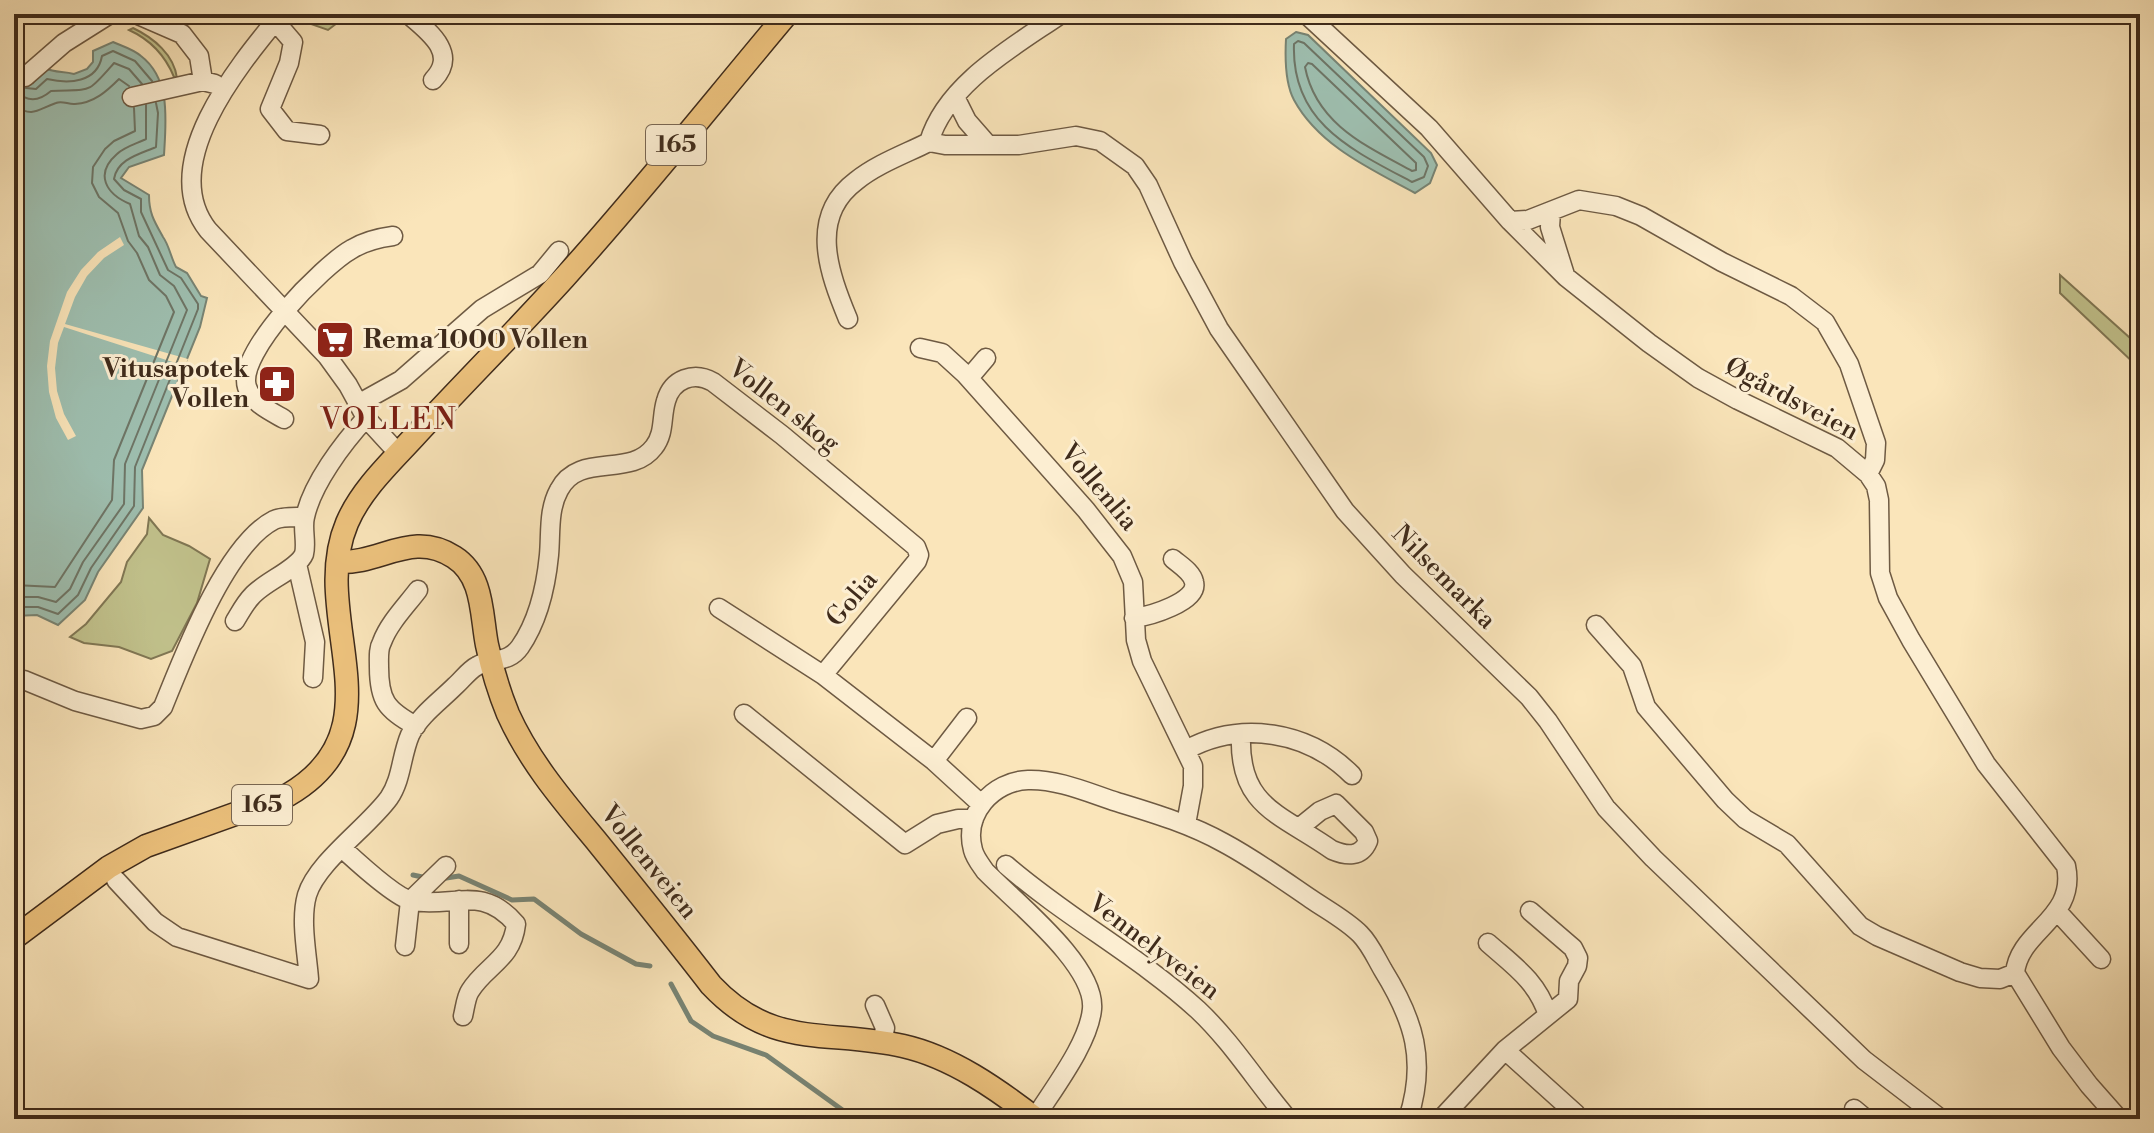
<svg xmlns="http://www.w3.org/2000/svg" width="2154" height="1133" viewBox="0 0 2154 1133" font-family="'Libre Bodoni',serif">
<rect width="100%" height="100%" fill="#fae5ba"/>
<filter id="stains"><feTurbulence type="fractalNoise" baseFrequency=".0025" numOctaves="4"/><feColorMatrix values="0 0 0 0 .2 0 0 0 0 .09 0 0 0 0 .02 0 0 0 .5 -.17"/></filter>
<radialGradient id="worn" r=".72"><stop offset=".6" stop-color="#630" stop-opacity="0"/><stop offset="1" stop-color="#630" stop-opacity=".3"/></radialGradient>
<path fill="#c2c38d" stroke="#807754" stroke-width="2" d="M289 14H349L328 30 288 16Z
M133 28C154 38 174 55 177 78L174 77C165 55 151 40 129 30Z
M2060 275 2140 347V369L2060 293Z
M149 518 163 535 189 546 210 559 197 603 172 651 151 659 119 647 84 643 70 637 86 624 121 582 127 562 147 534Z"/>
<path fill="#9ebfb0" stroke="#788474" stroke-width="2" d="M1296 32 1308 35 1431 153 1437 165 1430 183 1415 193C1371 169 1319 146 1294 100 1285 83 1285 57 1286 39Z
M113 42C122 46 133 49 141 56 171 79 166 120 164 155L129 167 121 178 149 195C149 213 154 221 163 237 169 245 171 258 176 267L187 273 201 296 207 298 200 327 142 470 143 508 98 572 85 600 58 625 37 615 14 616V60L22 65 18 72 33 83 45 68C55 73 63 71 74 74L87 69 93 62V51Z"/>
<path fill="#fae5ba" d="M120 237 124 245 104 258 87 276 75 297 65 324 188 359 185 366 64 327 58 343 55 368 57 391 64 414 76 436 68 440 56 418 49 392 47 366 50 341 67 292 81 270 98 252Z"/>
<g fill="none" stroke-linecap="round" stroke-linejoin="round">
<path stroke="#6e7566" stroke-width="2" d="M1298 41 1304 43 1424 157 1428 166 1424 177 1412 182C1352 150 1291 123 1294 44Z
M1308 63 1312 64 1416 163V170L1412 171C1366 146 1316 124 1305 67Z
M26 88 36 89 47 79C69 84 97 83 102 56L113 51 135 61 152 81
M14 91C28 102 38 102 51 91 93 89 86 95 114 63L129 69 142 84
M14 106C34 118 38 109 56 103 62 100 69 105 75 104 94 103 107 91 119 79L129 86
M14 585 55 587 112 500 114 460 174 312 166 296 149 280 137 253 128 241 118 213 99 197 92 183 93 167 105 149 114 141 135 131 134 108
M14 597H38L56 602 70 589 83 562 124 504 125 464 187 310 174 286 160 275 148 247 139 236 130 204C106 194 94 174 117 154 124 147 138 143 146 139V105
M14 607H38L58 614 78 595 91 568 134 506 135 467 198 309V304L181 278 168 270 141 212V199L124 190 114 179C117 159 140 154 156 147L158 113 156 103"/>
<path stroke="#788474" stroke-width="5" d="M413 875 427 878
M440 879 459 876 512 900 534 899 581 934 636 964 650 966
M671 984 691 1021 713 1036 766 1055 855 1119"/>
<g stroke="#6e5a43" stroke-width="21">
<path id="minor" d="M136 14 182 34 199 56 203 81
M281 14C239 65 156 164 208 230L327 356 348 385 366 418 399 454
M408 14C428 31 459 53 433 80
M1306 14 1429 128 1510 221 1566 277 1649 343 1698 378 1738 400 1837 448 1868 474 1876 486 1879 500 1880 573 1888 598 1911 640 1986 764 2066 866C2077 919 2019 930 2015 973L2061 1048 2089 1085 2119 1119
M275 21 293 42 289 63 270 109 287 131 320 135
M25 77 64 43 110 14
M132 97 203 81 215 84
M955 97 967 121 988 145
M929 142 945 145H1019L1076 136 1100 141 1135 166 1148 185 1183 262 1219 329 1345 511 1403 575 1529 697 1548 721 1606 808 1653 858 1864 1060 1941 1119
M1551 212 1550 227 1565 275
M1510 221 1528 220 1579 200 1616 206 1641 216 1722 262 1791 296 1825 322 1849 364 1876 443 1875 460 1868 474
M848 319C829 273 808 217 856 181 877 164 905 154 929 142 946 84 1013 47 1061 14
M920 348 942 353 965 374 1086 510 1122 556 1133 582 1136 640 1142 661 1193 766V786L1186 824
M969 378 986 358
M358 404 401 380 482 309 540 274 559 251
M284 419C270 411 252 403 247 387 236 353 323 265 352 249 365 241 378 238 393 236
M297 564 315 642 313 678
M719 608 823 675 934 761 981 804
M1134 618C1149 616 1199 602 1194 582 1192 572 1180 565 1173 559
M235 621C240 613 245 603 252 596 264 582 298 569 304 554 307 543 302 528 305 517 312 484 343 443 366 418
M1596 625 1632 666 1646 707 1725 800 1745 819 1787 844 1860 926 1877 936 1960 972 1980 978 2000 979 2015 973
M24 680 75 701 141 719 154 716 163 707C183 658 225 545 274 520 282 516 295 517 304 517
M744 714 905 844 937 824 958 819H974
M416 726C386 710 379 700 379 667 379 658 378 649 382 642 389 623 406 606 418 590
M1241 735C1238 807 1281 814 1332 850 1346 856 1361 858 1368 841L1364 832 1336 804 1320 811 1299 828
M1186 750C1241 720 1308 731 1352 775
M934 761 967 718
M343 849C356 861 396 898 412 901 453 908 482 884 516 924 512 960 486 965 470 991 466 997 465 1008 463 1016
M1006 865C1067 918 1139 956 1198 1010 1233 1043 1257 1083 1288 1119
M116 880 155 922 177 937 309 979C307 953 300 920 307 895 317 862 368 827 389 798 402 779 401 756 410 735 419 716 440 701 455 686 462 680 469 670 477 666 493 657 508 664 520 647 538 621 546 586 549 555 551 533 548 510 559 490 579 451 630 479 654 447 665 433 661 417 666 401 672 379 694 371 713 382L782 435 916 547 919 555 917 561 823 675
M459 900V944
M2057 911 2101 959
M1488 943C1514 966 1537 981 1548 1015
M405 946 410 901 446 866
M875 1005 885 1028 882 1043
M1505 1050 1576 1114
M1854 1109 1866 1119
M1035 1118C1053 1089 1089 1043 1092 1009 1096 965 1015 902 985 871 981 865 975 858 973 850 963 814 993 781 1028 780 1058 779 1089 793 1117 802 1153 813 1190 824 1224 843 1254 859 1283 880 1311 899 1327 910 1346 920 1360 934 1370 944 1376 958 1383 970 1414 1020 1427 1061 1408 1119
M1441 1119 1505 1050 1568 999 1569 981 1577 966 1578 958 1573 948 1530 911"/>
</g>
<g stroke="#3f2b1b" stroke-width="25">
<path id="major" d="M338 562C381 564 412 530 454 557 484 576 481 615 487 645 492 669 499 692 508 714 530 763 565 803 598 843 636 890 674 937 711 985 772 1050 826 1029 903 1046 952 1057 997 1089 1036 1119
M14 938 109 867 146 846 288 795C403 728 307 617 347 523 361 490 390 463 414 437 463 384 515 332 564 278 641 193 713 102 787 14"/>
</g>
<use href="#minor" stroke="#fceed2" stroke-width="18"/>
<use href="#major" stroke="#edc27d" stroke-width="22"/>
</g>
<defs>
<g id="supermarket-square" transform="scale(2)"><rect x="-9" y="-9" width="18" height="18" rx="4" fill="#8f2418" stroke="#fceed2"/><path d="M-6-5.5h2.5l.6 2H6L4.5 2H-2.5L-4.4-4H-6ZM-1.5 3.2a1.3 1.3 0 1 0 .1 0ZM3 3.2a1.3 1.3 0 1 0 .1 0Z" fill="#fff"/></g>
<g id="pharmacy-square" transform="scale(2)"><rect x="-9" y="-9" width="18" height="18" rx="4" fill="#8f2418" stroke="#fceed2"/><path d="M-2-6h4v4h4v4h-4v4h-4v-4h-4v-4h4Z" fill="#fff"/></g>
</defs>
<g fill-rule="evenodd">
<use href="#supermarket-square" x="335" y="340"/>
<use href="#pharmacy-square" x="277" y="384"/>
</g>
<g text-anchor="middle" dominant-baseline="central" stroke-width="6" stroke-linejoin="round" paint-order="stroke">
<g fill="#fceed2" stroke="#786652" stroke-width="2">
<rect x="646" y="125" width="60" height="40" rx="6"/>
<rect x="232" y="785" width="60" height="40" rx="6"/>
</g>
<g font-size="24" font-weight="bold" fill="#3f2b1b">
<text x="676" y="145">165</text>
<text x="262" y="805">165</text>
</g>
<g font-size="26" font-weight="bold" fill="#3f2b1b" stroke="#fceed2" text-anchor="start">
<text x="363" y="340">Rema 1000 Vollen</text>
<text x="249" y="369" text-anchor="end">Vitusapotek<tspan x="249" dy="30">Vollen</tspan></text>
</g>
<g font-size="26" fill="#3f2b1b" stroke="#fceed2">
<text transform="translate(1792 399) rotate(28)">Øgårdsveien</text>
<text transform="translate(784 406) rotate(38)">Vollen skog</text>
<text transform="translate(1099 487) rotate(50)">Vollenlia</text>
<text transform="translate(1444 577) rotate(45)">Nilsemarka</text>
<text transform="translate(852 599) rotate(-50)">Golia</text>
<text transform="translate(649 862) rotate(51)">Vollenveien</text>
<text transform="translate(1154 947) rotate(37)">Vennelyveien</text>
</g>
<g font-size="30" letter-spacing="2" fill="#7a1f14" stroke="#fceed2">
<text x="389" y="420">VOLLEN</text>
</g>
</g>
<rect width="2154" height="1133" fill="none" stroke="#fae5ba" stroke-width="48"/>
<rect x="16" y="16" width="2122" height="1101" fill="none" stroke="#3f2b1b" stroke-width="4"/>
<rect x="24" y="24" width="2106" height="1085" fill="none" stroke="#3f2b1b" stroke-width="2"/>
<rect width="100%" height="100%" filter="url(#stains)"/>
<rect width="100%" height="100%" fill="url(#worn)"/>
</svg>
